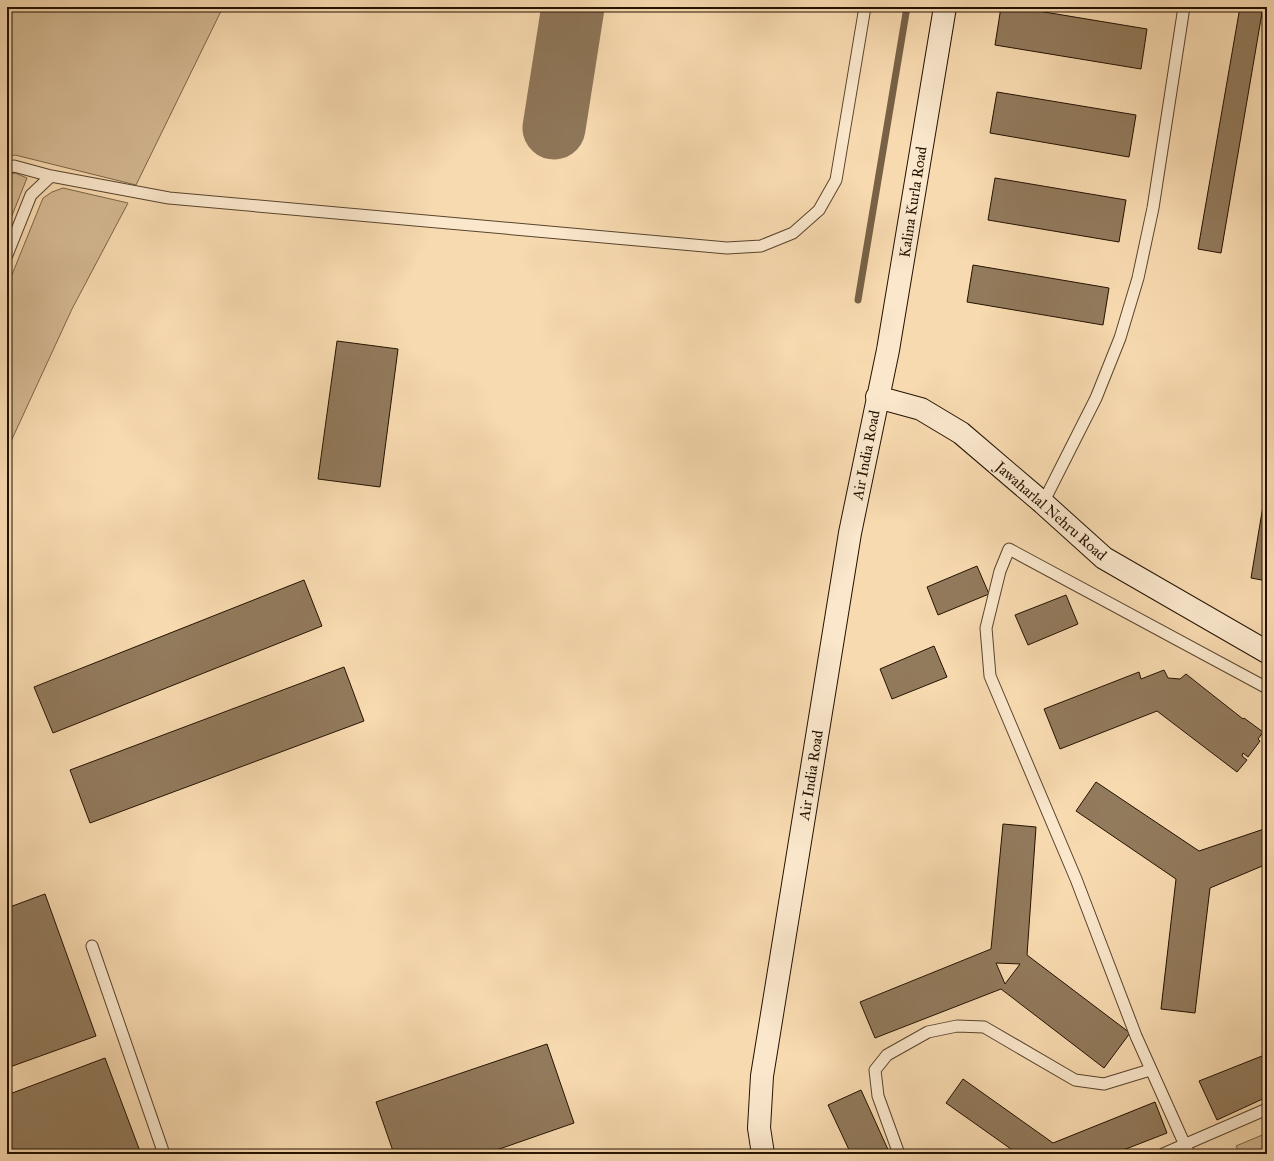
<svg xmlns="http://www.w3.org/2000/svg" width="1274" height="1161" viewBox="0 0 1274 1161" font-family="'IM FELL Great Primer',serif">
<rect width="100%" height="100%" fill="#f8dab0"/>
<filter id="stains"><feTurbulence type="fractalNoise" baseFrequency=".005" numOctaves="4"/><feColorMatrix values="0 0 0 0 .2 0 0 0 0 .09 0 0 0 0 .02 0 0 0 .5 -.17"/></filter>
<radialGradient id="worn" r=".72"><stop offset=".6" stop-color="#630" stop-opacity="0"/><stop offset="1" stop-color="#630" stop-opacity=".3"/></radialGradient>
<path fill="#d4b892" stroke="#7c6549" d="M7 7H223L136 185 15 155 7 157Z
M15 173 27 178 7 228V175Z
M63 188 128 203 72 309 7 450V287L43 198 52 192Z
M1267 1133V1154H1240L1236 1146Z"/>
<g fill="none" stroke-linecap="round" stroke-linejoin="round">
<path stroke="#786146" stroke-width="7" d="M858 300 907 7"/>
<path stroke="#8e7658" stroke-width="63" d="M554 128 573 7"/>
</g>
<path fill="#927a5c" stroke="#241200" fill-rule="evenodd" d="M1001 7H1014L1147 29 1141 69 995 45Z
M1240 7H1263L1221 253 1198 249Z
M997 92 1136 115 1129 157 990 133Z
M995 178 1126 200 1119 242 988 220Z
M973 265 1109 288 1103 325 967 302Z
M337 341 398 349 380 487 318 479Z
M1267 482V581L1251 578Z
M977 566 989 594 938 615 927 587Z
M304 580 322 626 53 733 34 687Z
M1066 595 1078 624 1028 645 1015 615Z
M934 646 947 677 892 699 880 669Z
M344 667 364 721 90 823 70 770Z
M1164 670 1168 678 1180 679 1186 674 1243 719 1244 718 1263 732 1258 739 1260 741 1248 757 1243 753 1242 756 1247 760 1237 772 1157 711 1060 749 1044 709 1139 672 1141 679Z
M1096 782 1199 851 1267 828V864L1210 888 1195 1013 1161 1009 1176 879 1076 811Z
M1003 824 1036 827 1027 955 1130 1033 1104 1068 1001 989 875 1038 860 1002 991 949ZM996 963 1020 964 1005 984Z
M45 894 96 1036 7 1068V908Z
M547 1044 574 1123 485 1154H394L376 1102Z
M1267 1054V1097L1217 1120 1199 1081Z
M105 1058 141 1154H7V1095Z
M963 1079 1053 1143 1155 1102 1167 1133 1113 1154H1018L946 1103Z
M861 1090 890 1154H851L828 1105Z"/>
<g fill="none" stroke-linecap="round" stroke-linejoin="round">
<g stroke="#59442c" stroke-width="13">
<path id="lane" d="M7 168 14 166 51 176
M7 255 31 195 51 176 169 198 727 248 761 246 793 233 819 210 836 180 865 7
M1043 503 1096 398 1120 338 1138 278 1153 208 1184 7
M92 946 164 1154
M899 1154 878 1096 875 1070 887 1055 928 1032 957 1026 984 1027 1075 1080 1104 1084 1150 1070
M1163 1154 1267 1109
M1189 1154 1136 1036 1076 879 990 676 986 628 1000 571 1009 549 1267 688"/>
</g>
<g stroke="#241200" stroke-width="24">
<path id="secondary" d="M877 397 921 409 961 433 1043 503 1104 558 1267 652
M763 1154 759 1128 762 1076 850 533 888 350 945 7"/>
</g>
<use href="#lane" stroke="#fae7cc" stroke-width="11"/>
<use href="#secondary" stroke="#fae7cc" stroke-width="22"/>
</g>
<g text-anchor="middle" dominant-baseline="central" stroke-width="3" stroke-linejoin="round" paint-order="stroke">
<g font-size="15" fill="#241200" stroke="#fae7cc">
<text transform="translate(913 202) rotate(-81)">Kalina Kurla Road</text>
<text transform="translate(866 455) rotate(-79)">Air India Road</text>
<text transform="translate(1051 511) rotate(41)">Jawaharlal Nehru Road</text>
<text transform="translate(811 775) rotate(-81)">Air India Road</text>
</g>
</g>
<rect width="1274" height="1161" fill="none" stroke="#f8dab0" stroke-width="24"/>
<rect x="8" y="8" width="1258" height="1145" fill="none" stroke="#241200" stroke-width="2"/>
<rect x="12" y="12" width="1250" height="1137" fill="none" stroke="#241200"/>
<rect width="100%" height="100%" filter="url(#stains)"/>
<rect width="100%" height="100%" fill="url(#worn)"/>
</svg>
